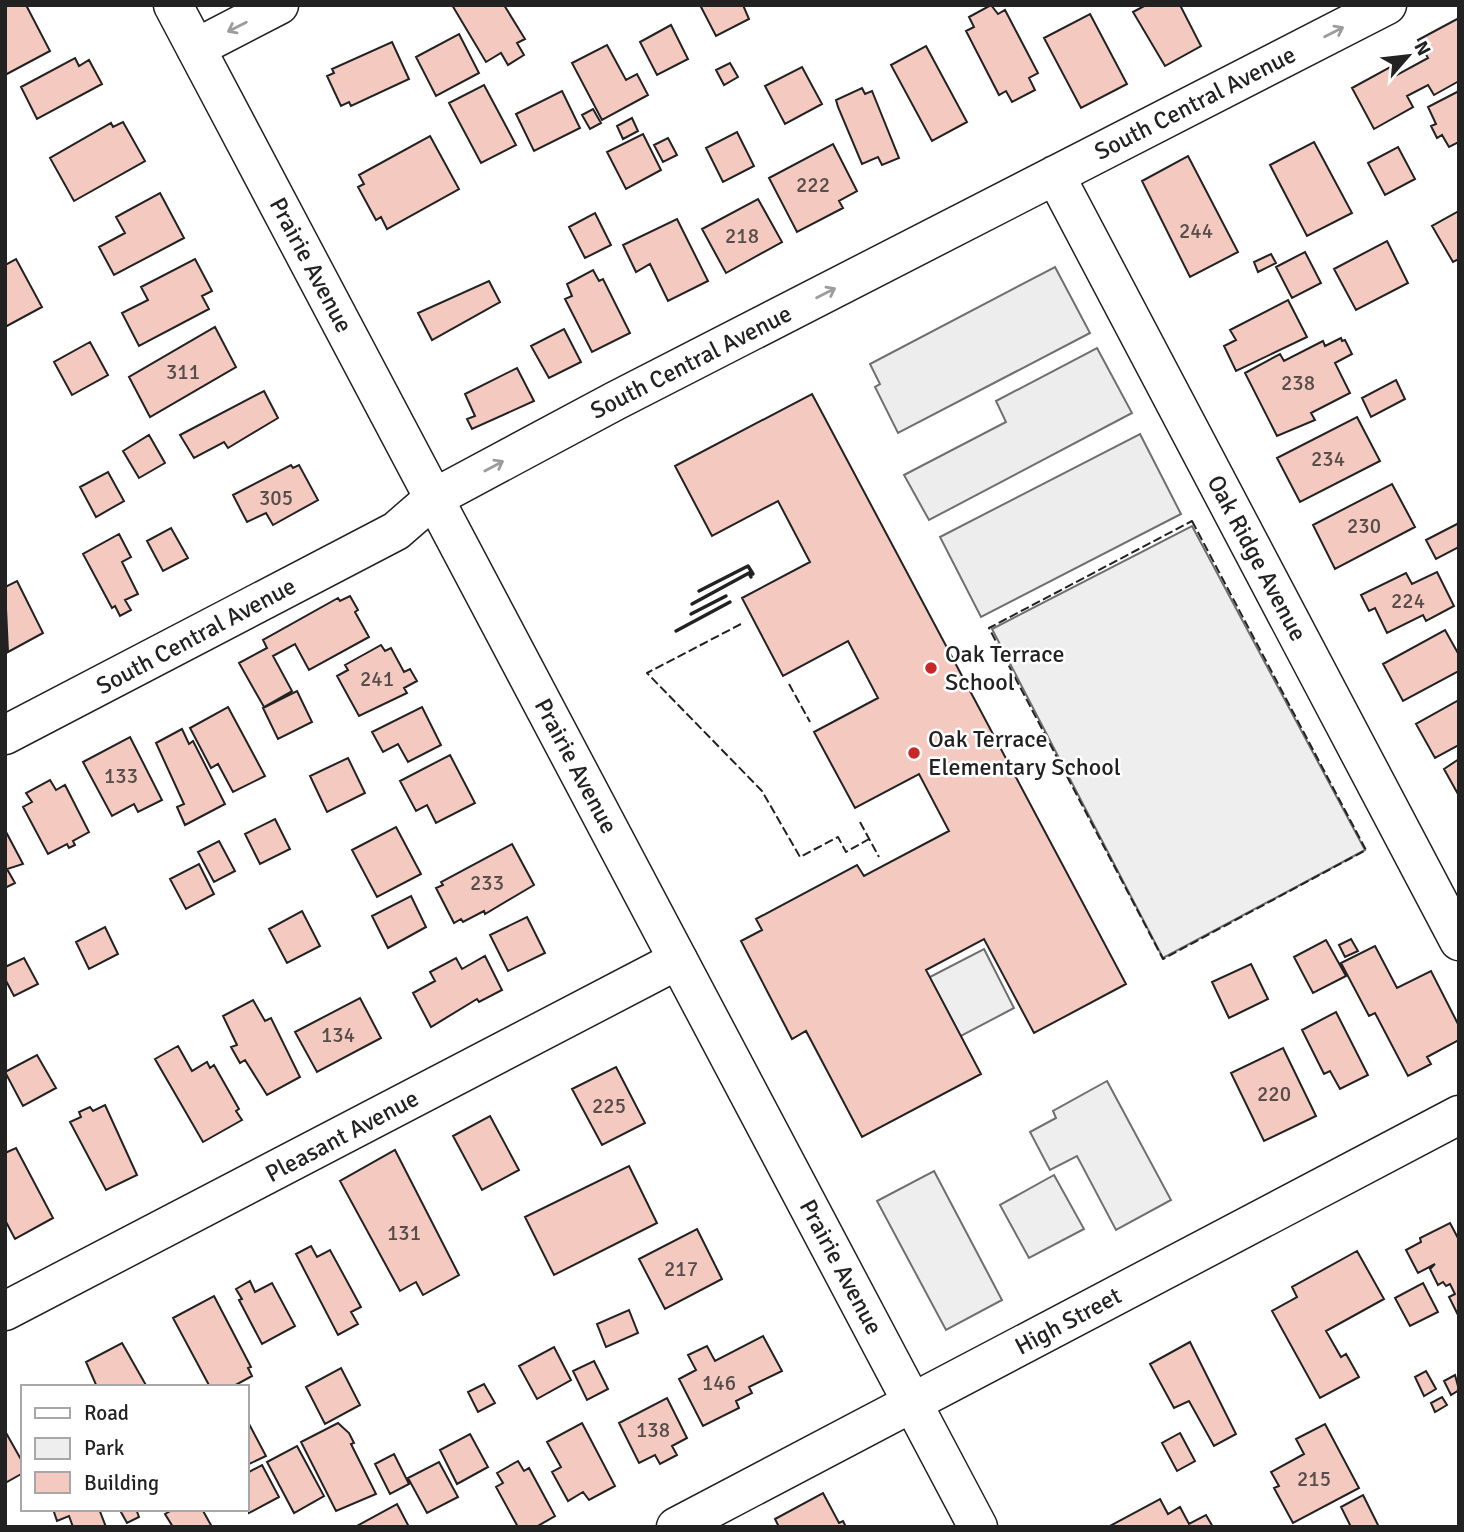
<svg xmlns="http://www.w3.org/2000/svg" width="1464" height="1532" viewBox="0 0 1464 1532" font-family="Signika,sans-serif">
<rect width="100%" height="100%" fill="#fff"/>
<path fill="#eee" stroke="#6f6f6f" stroke-width="2" d="M1192 526 1365 850 1163 958 992 629Z
M984 949 1014 1008 959 1037 928 978Z
M1107 1081 1171 1200 1116 1230 1077 1156 1050 1170 1030 1132 1056 1118 1053 1111Z
M934 1171 1002 1300 946 1330 877 1201Z
M1054 1175 1084 1229 1029 1258 1000 1205Z"/>
<path fill="#ededed" stroke="#6f6f6f" stroke-width="2" d="M1055 267 1090 333 898 433 875 387 880 384 870 364Z
M1097 348 1132 413 929 520 904 475 1006 422 996 401Z
M1140 434 1181 514 981 617 940 537Z"/>
<path fill="#f3c9c0" stroke="#222" stroke-width="2" d="M9 5H26L50 51 5 75V7Z
M452 5H504L525 39 517 43 524 55 508 65 501 53 486 62Z
M700 5H743L749 19 716 36Z
M991 5 998 14 1005 10 1038 73 1029 78 1035 90 1012 102 1006 91 999 95 966 31 974 27 969 17Z
M1146 5H1180L1201 46 1165 66 1133 12Z
M1090 14 1127 84 1081 108 1044 38Z
M1459 18V81L1434 95 1428 85 1407 96 1413 107 1374 129 1352 88 1392 66 1397 75 1428 58 1418 40Z
M671 25 688 59 657 75 640 42Z
M459 34 479 73 436 96 416 57Z
M392 42 409 79 351 106 349 102 341 106 327 76 334 73 332 69Z
M607 45 626 80 637 74 648 95 602 120 572 63Z
M926 46 967 122 932 141 891 65Z
M75 58 79 66 89 60 102 84 37 119 21 87Z
M730 63 738 77 724 85 716 70Z
M802 67 822 104 785 124 765 86Z
M484 85 516 145 481 163 449 103Z
M862 88 865 94 872 91 899 158 882 165 878 157 862 164 838 107 836 100Z
M562 91 580 128 534 151 516 114Z
M1459 91V142L1449 147 1442 135 1437 138 1431 126 1436 124 1428 107Z
M593 109 601 123 590 129 582 115Z
M632 118 638 131 623 139 617 126Z
M123 122 145 161 74 201 50 158 111 123 113 127Z
M737 132 754 166 723 182 706 148Z
M643 134 661 170 626 189 607 152Z
M430 136 459 189 387 229 381 217 376 220 358 187 364 184 359 175Z
M668 138 677 155 663 162 654 145Z
M1314 142 1352 213 1307 236 1270 165Z
M833 144 857 191 839 201 843 208 797 232 769 178Z
M1398 147 1415 179 1385 195 1368 163Z
M1188 156 1238 252 1190 277 1142 181Z
M160 193 184 238 114 275 99 247 125 233 116 217Z
M758 199 782 242 726 273 702 229Z
M1459 211V259L1453 262 1432 226Z
M595 213 611 245 585 258 569 227Z
M677 219 708 281 668 301 650 264 636 272 623 245Z
M1387 241 1408 283 1356 310 1334 269Z
M1305 252 1321 283 1292 298 1276 267Z
M1271 254 1276 263 1258 272 1254 262Z
M16 259 42 307 5 327V265Z
M195 259 212 291 202 296 209 309 139 346 122 313 148 300 141 287Z
M593 270 599 281 603 279 630 333 592 352 565 299 572 296 567 284Z
M489 281 500 302 432 340 418 313Z
M1288 300 1307 337 1236 371 1224 346 1236 340 1230 330Z
M215 327 236 367 150 417 129 377Z
M564 329 581 362 549 378 531 346Z
M1341 338 1342 341 1345 340 1352 354 1335 363 1350 393 1311 413 1315 420 1277 436 1245 373 1280 354 1284 361 1323 341 1325 346Z
M90 342 108 375 72 395 54 362Z
M517 368 534 401 472 429 467 419 475 416 465 394Z
M1396 380 1405 399 1371 417 1362 398Z
M264 391 278 418 228 448 224 442 194 458 180 435Z
M812 394 1126 984 1034 1033 984 939 926 970 981 1074 862 1137 806 1031 792 1039 741 941 762 930 756 919 857 865 864 876 949 831 919 774 855 808 814 732 878 698 848 641 783 676 742 598 810 562 778 501 712 536 675 466Z
M1357 417 1380 461 1300 502 1277 458Z
M149 435 165 463 139 478 123 451Z
M291 465 293 468 299 465 318 500 273 525 266 513 247 522 233 495Z
M108 472 124 501 96 517 80 487Z
M1392 484 1415 527 1335 569 1313 525Z
M1459 523V547L1436 559 1426 540Z
M171 528 188 558 163 571 147 541Z
M119 534 131 557 122 562 138 594 125 600 131 610 120 616 115 606 112 608 83 554Z
M1437 572 1454 606 1426 621 1423 615 1387 633 1375 608 1369 611 1361 595 1406 573 1412 584Z
M17 581 43 633 8 652 5 587Z
M350 596 358 610 355 612 369 637 309 670 295 644 273 656 292 691 264 707 239 663 267 648 263 640 338 598 340 601Z
M1445 630 1459 655V671L1403 701 1383 664Z
M381 645 385 651 391 648 404 672 410 669 417 681 404 688 407 693 359 716 337 676 348 670 345 665Z
M297 691 312 722 278 739 263 708Z
M1459 700V745L1435 758 1416 724Z
M228 707 265 776 233 792 218 764 211 768 190 728Z
M422 707 441 745 408 762 398 744 383 752 372 732Z
M182 729 189 744 193 741 225 804 185 825 177 807 184 804 156 743Z
M130 737 162 800 138 812 134 804 112 816 83 762Z
M450 755 475 803 436 823 427 805 416 811 400 781Z
M348 758 365 793 327 812 310 776Z
M1459 759V796L1444 769Z
M50 780 56 790 65 785 89 832 73 841 75 845 69 848 67 844 48 854 23 807 32 802 26 793Z
M275 819 290 849 260 864 245 834Z
M396 827 421 874 377 897 352 850Z
M5 830 23 864 7 869 15 883 5 888Z
M219 841 235 871 214 882 198 852Z
M512 844 534 885 485 914 484 911 463 922 461 919 454 923 436 888 443 885 441 882Z
M199 864 214 894 186 909 170 879Z
M411 896 426 927 388 948 372 916Z
M302 911 320 946 287 963 269 929Z
M527 917 545 953 508 971 490 935Z
M105 927 118 954 89 969 76 942Z
M1351 939 1358 951 1345 957 1339 945Z
M1326 940 1346 976 1313 993 1294 957Z
M1375 946 1397 988 1431 971 1459 1026V1040L1427 1057 1431 1064 1408 1076 1375 1013 1369 1016 1341 963Z
M485 956 502 990 479 1002 477 999 431 1027 413 993 435 981 430 972 456 958 462 969Z
M24 958 38 984 14 996 5 979V967Z
M1251 964 1268 999 1229 1018 1212 982Z
M360 998 381 1038 317 1072 295 1032Z
M253 1000 265 1021 271 1018 300 1077 267 1095 245 1060 240 1063 231 1047 237 1045 223 1016Z
M1336 1012 1368 1075 1340 1089 1330 1071 1324 1074 1302 1030Z
M178 1046 192 1071 207 1062 210 1068 214 1065 239 1109 236 1111 242 1120 203 1142 155 1059Z
M1283 1048 1316 1116 1264 1141 1231 1073Z
M37 1055 56 1088 23 1106 5 1072Z
M616 1067 645 1123 602 1145 572 1089Z
M105 1105 137 1175 106 1190 70 1122 81 1117 79 1112 90 1107 93 1111Z
M490 1116 519 1170 482 1190 453 1136Z
M16 1148 53 1218 15 1239 5 1220V1153Z
M395 1150 459 1275 423 1295 416 1282 400 1291 340 1181Z
M629 1166 657 1223 554 1275 525 1217Z
M1450 1223 1459 1240V1317L1449 1297 1455 1294 1450 1284 1446 1286 1443 1282 1438 1285 1430 1269 1435 1264 1418 1273 1406 1250 1421 1242 1420 1238Z
M697 1229 722 1279 665 1309 639 1259Z
M311 1246 317 1257 330 1250 361 1307 351 1312 358 1324 338 1335 296 1254Z
M1357 1251 1384 1299 1326 1331 1341 1357 1346 1354 1359 1377 1320 1398 1272 1311 1297 1297 1292 1287Z
M250 1281 255 1292 272 1283 295 1326 262 1344 239 1300 242 1299 236 1289Z
M1423 1283 1438 1312 1410 1326 1395 1298Z
M214 1296 251 1367 248 1368 252 1376 232 1387H210L173 1318Z
M629 1310 638 1333 606 1347 597 1324Z
M763 1336 782 1371 749 1387 752 1393 736 1401 739 1408 703 1426 679 1379 696 1370 688 1355 707 1346 715 1361Z
M1190 1342 1236 1434 1214 1446 1189 1401 1174 1408 1150 1364Z
M122 1343 147 1387H97L86 1362Z
M554 1347 571 1380 537 1399 519 1366Z
M594 1361 608 1389 587 1400 573 1371Z
M341 1368 360 1405 325 1424 306 1387Z
M1426 1371 1436 1389 1424 1396 1415 1377Z
M1455 1375 1459 1390 1451 1395 1444 1381Z
M484 1384 495 1403 478 1412 468 1392Z
M1442 1397 1447 1405 1435 1412 1431 1403Z
M667 1398 687 1438 672 1446 677 1455 660 1464 655 1455 639 1463 619 1423Z
M248 1422 266 1456 247 1465V1423Z
M338 1423 349 1433 354 1443 351 1444 376 1494 336 1511 301 1442Z
M582 1423 615 1486 589 1500 583 1492 568 1501 552 1472 561 1467 547 1442Z
M1325 1424 1359 1488 1293 1523 1274 1488 1279 1486 1271 1472 1304 1454 1296 1439Z
M5 1431 23 1463V1473L5 1483Z
M1180 1433 1195 1461 1177 1471 1162 1443Z
M470 1434 488 1467 457 1484 440 1450Z
M297 1446 324 1496 294 1513 267 1462Z
M394 1454 409 1484 390 1494 375 1464Z
M518 1461 524 1471 529 1468 555 1516 536 1527H518L496 1487 503 1483 497 1473Z
M439 1462 458 1497 427 1513 408 1478Z
M262 1465 279 1497 249 1513 247 1473Z
M823 1493 839 1523 843 1521 846 1527H779L775 1519Z
M1363 1495 1379 1527H1351L1341 1507Z
M1160 1499 1168 1514 1180 1507 1189 1524 1206 1515 1213 1527H1108Z
M397 1504 409 1527H355Z
M53 1509H99L106 1527H73L69 1516 57 1521Z
M126 1509H136L139 1517 127 1523 121 1512Z
M174 1509H202L212 1527H173L165 1514Z"/>
<g fill="none" stroke-linecap="round" stroke-linejoin="round">
<g stroke="#222" stroke-width="41">
<path id="minor" d="M196 48 279 5
M1055 175 1459 941
M5 735 396 531 434 498 615 401 1387 5
M5 1311 678 960
M676 1527 1459 1115"/>
</g>
<g stroke="#222" stroke-width="41">
<path id="major" d="M173 5 978 1527"/>
</g>
<use href="#minor" stroke="#fff" stroke-width="38"/>
<use href="#major" stroke="#fff" stroke-width="38"/>
<path stroke="#222" stroke-width="2" stroke-dasharray="9 3.5" stroke-linecap="butt" d="M1192 521 1366 850 1163 959 989 628Z
M741 624 647 673 762 791 800 857 838 837 846 852 869 839
M789 684 810 722
M860 822 879 857"/>
<path stroke="#222" stroke-width="3.5" d="M699 591 748 566 753 574
M692 604 749 573 751 577
M691 614 726 596
M676 631 730 602"/>
</g>
<defs><path id="oneway-shaft" d="M-6 0H5M1.5-3L5.5 0L1.5 3" fill="none" stroke-width="1.6" stroke-linecap="round" stroke-linejoin="round" transform="scale(1.75)"/></defs>
<g stroke="#9c9c9c">
<use href="#oneway-shaft" transform="translate(237 27) rotate(153)"/>
<use href="#oneway-shaft" transform="translate(1334 32) rotate(-27)"/>
<use href="#oneway-shaft" transform="translate(826 293) rotate(-27)"/>
<use href="#oneway-shaft" transform="translate(494 466) rotate(-28)"/>
</g>
<g fill="#c62828" stroke="#fff" stroke-width="2.5">
<circle cx="931" cy="668" r="7"/>
<circle cx="914" cy="753" r="7"/>
</g>
<g text-anchor="middle" dominant-baseline="central" stroke-width="5" stroke-linejoin="round" paint-order="stroke">
<g font-size="21" fill="#564c4a">
<text x="813" y="185">222</text>
<text x="1196" y="231">244</text>
<text x="742" y="236">218</text>
<text x="183" y="372">311</text>
<text x="1298" y="383">238</text>
<text x="1328" y="459">234</text>
<text x="276" y="498">305</text>
<text x="1364" y="526">230</text>
<text x="1408" y="601">224</text>
<text x="377" y="679">241</text>
<text x="121" y="776">133</text>
<text x="487" y="883">233</text>
<text x="338" y="1035">134</text>
<text x="1274" y="1094">220</text>
<text x="609" y="1106">225</text>
<text x="404" y="1233">131</text>
<text x="681" y="1269">217</text>
<text x="719" y="1383">146</text>
<text x="653" y="1430">138</text>
<text x="1314" y="1479">215</text>
</g>
<g font-size="24" fill="#222" stroke="#fff">
<text transform="translate(1195 103) rotate(-27)">South Central Avenue</text>
<text transform="translate(311 265) rotate(62)">Prairie Avenue</text>
<text transform="translate(691 362) rotate(-27)">South Central Avenue</text>
<text transform="translate(1257 558) rotate(62)">Oak Ridge Avenue</text>
<text transform="translate(196 636) rotate(-28)">South Central Avenue</text>
<text transform="translate(576 766) rotate(62)">Prairie Avenue</text>
<text transform="translate(342 1136) rotate(-28)">Pleasant Avenue</text>
<text transform="translate(841 1267) rotate(62)">Prairie Avenue</text>
<text transform="translate(1068 1321) rotate(-28)">High Street</text>
</g>
<g font-size="24" fill="#222" stroke="#fff" text-anchor="start">
<text x="945" y="654">Oak Terrace<tspan x="945" dy="28">School</tspan></text>
<text x="928" y="739">Oak Terrace<tspan x="928" dy="28">Elementary School</tspan></text>
</g>
</g>
<rect width="1464" height="1532" fill="none" stroke="#222222" stroke-width="14"/>
<rect x="21" y="1385" width="228" height="126" fill="#ffffff" stroke="#a7a7a7" stroke-width="2"/>
<rect x="35" y="1408" width="35" height="10" fill="#ffffff" stroke="#a7a7a7" stroke-width="2"/>
<text x="84" y="1420" font-size="21" fill="#222222">Road</text>
<rect x="35" y="1438" width="35" height="21" fill="#eeeeee" stroke="#a7a7a7" stroke-width="2"/>
<text x="84" y="1455" font-size="21" fill="#222222">Park</text>
<rect x="35" y="1472" width="35" height="21" fill="#f3c9c0" stroke="#a7a7a7" stroke-width="2"/>
<text x="84" y="1490" font-size="21" fill="#222222">Building</text>
<g transform="translate(1408 56) rotate(62)" stroke="#ffffff" stroke-width="5" paint-order="stroke">
<path d="M0-5L12 26L0 18L-12 26Z" fill="#222222"/>
<text y="-10" font-size="19" font-weight="bold" text-anchor="middle" fill="#222222">N</text>
</g>
</svg>
